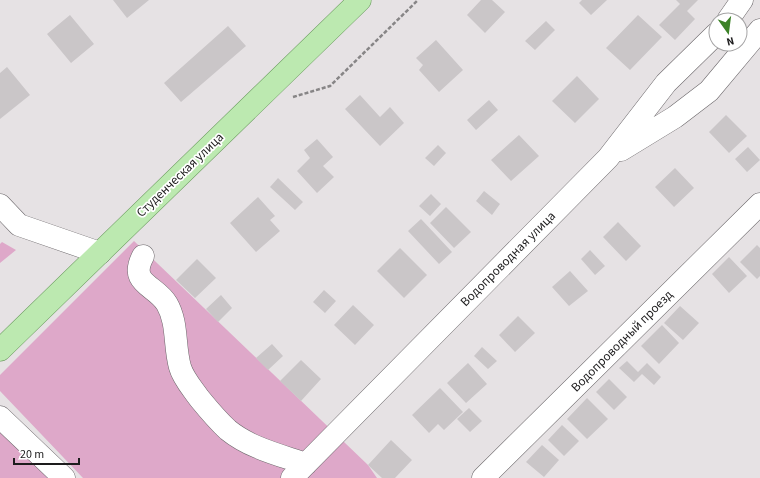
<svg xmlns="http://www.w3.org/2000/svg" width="760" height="478" viewBox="0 0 760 478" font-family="'Source Sans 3',sans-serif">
<rect width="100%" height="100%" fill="#e6e2e4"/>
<path fill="#dea8c9" d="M134 241 368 465 377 478H83L0 391V375Z
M2 242 16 250 0 263V244Z
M0 427 49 478H0Z"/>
<path fill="#cac6c8" d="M113 0H149L127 18Z
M481 0H492L505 12 485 33 467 15Z
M582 0H607L591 15 579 3Z
M676 0H698L687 11 695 19 675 40 659 25 680 4Z
M70 15 94 44 71 63 47 34Z
M638 15 662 37 630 70 606 48Z
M546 21 555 30 535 50 525 41Z
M228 26 246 46 181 102 164 83Z
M436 40 463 70 439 92 419 70 423 65 416 58Z
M7 67 30 95 0 119V73Z
M577 76 599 99 575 123 552 101Z
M360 95 380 117 390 107 404 123 380 146 345 109Z
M489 100 498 110 476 130 467 120Z
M726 115 747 136 729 153 709 132Z
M519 135 539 156 511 181 491 160Z
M317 139 333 157 323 166 334 177 317 193 297 171 310 158 304 150Z
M438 145 446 153 434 166 425 158Z
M748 147 760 160 747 172 735 159Z
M675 168 694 188 674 207 655 187Z
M278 178 303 202 295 210 270 187Z
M484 191 500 204 492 215 476 201Z
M431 194 441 204 430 216 419 206Z
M258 197 275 216 270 220 280 231 256 252 230 223Z
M446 207 471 232 454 248 430 223Z
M421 219 452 252 439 264 408 231Z
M618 222 641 246 626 261 603 237Z
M757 245 760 248V276L757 279 740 262Z
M400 248 427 275 404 298 377 271Z
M590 250 605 266 595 275 581 259Z
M729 257 747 276 729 293 712 274Z
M197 259 216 278 195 298 176 280Z
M570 271 588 291 569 306 552 287Z
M324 290 336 301 325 313 313 302Z
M221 295 232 308 218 322 206 309Z
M353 305 374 325 355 345 334 325Z
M680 306 699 323 683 340 664 323Z
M518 316 535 333 515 352 499 335Z
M662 325 679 343 659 364 641 346Z
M272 344 283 356 268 370 256 358Z
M482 347 497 361 488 369 474 356Z
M301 360 321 379 301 401 280 381Z
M627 361 638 372 647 363 661 377 654 385 642 374 634 382 619 368Z
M468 363 487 384 466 403 447 383Z
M609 379 627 397 614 410 596 392Z
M440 388 463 412 444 430 438 424 429 433 412 415Z
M587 398 608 419 587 439 567 419Z
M469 408 482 421 470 432 457 419Z
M562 425 579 441 564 456 548 440Z
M391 440 412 460 395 478H382L368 465Z
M542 445 559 460 544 477 526 462Z"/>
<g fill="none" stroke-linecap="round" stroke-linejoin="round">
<g stroke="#6b676a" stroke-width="23">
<path id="minor" d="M728 20 742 0
M621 150 675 117 709 91 760 30
M0 205 19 225 100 253
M143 256C128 284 156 285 167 304 178 323 174 346 180 367 183 378 192 388 199 398 208 409 217 420 228 430 250 448 280 455 306 464
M0 417 64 478
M292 478 608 158 666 83 716 34
M483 478 760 204"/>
</g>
<g stroke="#67985b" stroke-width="23">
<path id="major" d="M0 350 360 0"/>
</g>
<path stroke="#878586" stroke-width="2.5" stroke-dasharray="4 2" stroke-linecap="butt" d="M293 97 330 86 418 0"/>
<use href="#minor" stroke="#fff" stroke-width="22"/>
<use href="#major" stroke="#bce9b0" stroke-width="22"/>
</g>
<g text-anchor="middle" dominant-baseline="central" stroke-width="3.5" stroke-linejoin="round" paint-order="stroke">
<g font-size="13" fill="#1d1c1d" stroke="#fff">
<text transform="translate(180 175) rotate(-44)">Студенческая улица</text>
<text transform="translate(508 259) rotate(-45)">Водопроводная улица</text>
<text transform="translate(622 341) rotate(-45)">Водопроводный проезд</text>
</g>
</g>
<g transform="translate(728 32) rotate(166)"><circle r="19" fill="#ffffff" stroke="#a5a4a5"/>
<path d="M0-3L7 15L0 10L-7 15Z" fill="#3c8227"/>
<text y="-6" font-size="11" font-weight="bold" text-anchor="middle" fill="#1d1c1d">N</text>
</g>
<path d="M14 458v6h65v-6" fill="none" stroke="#1d1c1d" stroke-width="2"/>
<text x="20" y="458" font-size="12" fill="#1d1c1d" stroke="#ffffff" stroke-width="3" paint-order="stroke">20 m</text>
</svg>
